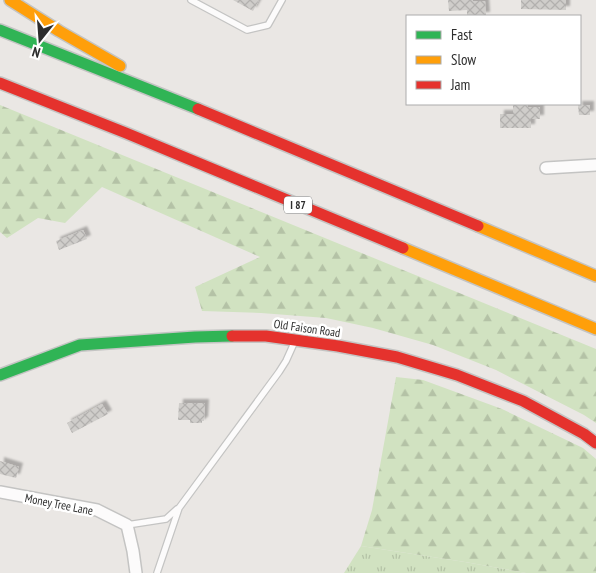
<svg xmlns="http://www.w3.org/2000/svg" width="596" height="573" viewBox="0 0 596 573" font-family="'PT Sans Narrow',sans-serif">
<defs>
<pattern id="grass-tufts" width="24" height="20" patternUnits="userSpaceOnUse" patternTransform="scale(1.25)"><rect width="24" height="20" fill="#d1e2c1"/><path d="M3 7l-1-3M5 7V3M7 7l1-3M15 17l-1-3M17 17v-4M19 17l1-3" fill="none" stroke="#b4c2a6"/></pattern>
<pattern id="forest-firs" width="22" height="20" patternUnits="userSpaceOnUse" patternTransform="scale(1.25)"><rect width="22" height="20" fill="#d1e2c1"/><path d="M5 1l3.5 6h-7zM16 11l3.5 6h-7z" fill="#b4c2a6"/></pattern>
<pattern id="building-cross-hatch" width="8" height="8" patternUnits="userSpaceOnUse" patternTransform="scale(1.25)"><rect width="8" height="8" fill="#cfcdca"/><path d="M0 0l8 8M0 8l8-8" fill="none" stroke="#b2b0ae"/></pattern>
<filter id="shadow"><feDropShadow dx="4" dy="-4" stdDeviation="1" flood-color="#0004"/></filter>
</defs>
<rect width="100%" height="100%" fill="#eae7e4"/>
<path fill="url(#grass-tufts)" d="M361 546 465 562 526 573H344Z"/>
<path fill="url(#forest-firs)" d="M0 105 596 349V423L584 415 496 370 433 345 373 328 326 318 261 313 202 311 195 287 260 257 102 187 65 223 38 218 7 238 0 232Z
M396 377 423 380 502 409 583 448 596 459V573H526L465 562 361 546 372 510Z"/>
<path fill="url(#building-cross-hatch)" filter="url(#shadow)" d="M233 0H259L253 11Z
M448 0H473V1H485L486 16H467V10L449 11Z
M521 0H566V10L521 9Z
M513 104H528V107H540V119H531V128H500V114H513Z
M578 105H590V115H579Z
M83 230 87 239 59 250 56 241Z
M179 403H205L204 421H202V423H190V420H178Z
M102 404 108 414 72 433 67 423Z
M0 461 19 467 16 478 0 474Z"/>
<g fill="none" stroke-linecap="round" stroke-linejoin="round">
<g stroke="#c4c4c3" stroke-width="8">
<path id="lane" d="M191 0 247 30 268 25 282 0
M127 525 166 519 177 509
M157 573 179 508 279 372 286 361 295 341"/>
</g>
<g stroke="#c4c4c3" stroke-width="14">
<path id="street" d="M546 168 596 165
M0 492 97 510 127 525 133 551 136 573"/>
</g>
<g stroke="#c4c4c3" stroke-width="14">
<path id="fast" d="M0 30 198 109
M0 375 80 345 195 337 232 336"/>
</g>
<g stroke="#c4c4c3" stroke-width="14">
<path id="slow" d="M10 0 59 31 120 66
M478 226 596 276
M403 248 596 329"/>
</g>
<g stroke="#c4c4c3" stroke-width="14">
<path id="jam" d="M0 83 126 133 403 248
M198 109 478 226
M232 336H266L338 346 397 357 457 375 523 401 584 434 596 443"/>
</g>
<use href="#lane" stroke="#fcfbfb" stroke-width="5.5"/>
<use href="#street" stroke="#fcfbfb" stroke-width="11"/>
<use href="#fast" stroke="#30b455" stroke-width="11"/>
<use href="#slow" stroke="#ff9f0a" stroke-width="11"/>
<use href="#jam" stroke="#e5322d" stroke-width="11"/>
</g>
<g text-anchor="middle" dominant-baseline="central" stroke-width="5" stroke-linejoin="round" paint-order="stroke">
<rect fill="#fff" stroke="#6c6c6c" stroke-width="1" x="284" y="196.5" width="28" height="17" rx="4"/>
<g font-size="11" font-weight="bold" fill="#2d2d2d">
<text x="298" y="205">I 87</text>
</g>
<g font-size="12" fill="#2d2d2d" stroke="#fff">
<text transform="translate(307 328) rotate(8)">Old Faison Road</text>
<text transform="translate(59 504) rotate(11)">Money Tree Lane</text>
</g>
</g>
<rect x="406" y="15" width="175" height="90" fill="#ffffff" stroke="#ababab"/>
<rect x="416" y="31" width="25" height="8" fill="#30b455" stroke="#ababab"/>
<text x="451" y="40" font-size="15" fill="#2d2d2d">Fast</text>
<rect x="416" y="56" width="25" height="8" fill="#ff9f0a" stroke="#ababab"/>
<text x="451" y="65" font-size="15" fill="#2d2d2d">Slow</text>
<rect x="416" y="81" width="25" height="8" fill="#e5322d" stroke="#ababab"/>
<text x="451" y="90" font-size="15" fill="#2d2d2d">Jam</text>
<g transform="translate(40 40) rotate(197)" stroke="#ffffff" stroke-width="4" paint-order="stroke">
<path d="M0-4L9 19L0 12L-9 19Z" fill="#2d2d2d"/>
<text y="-8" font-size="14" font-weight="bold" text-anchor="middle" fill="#2d2d2d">N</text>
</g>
</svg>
